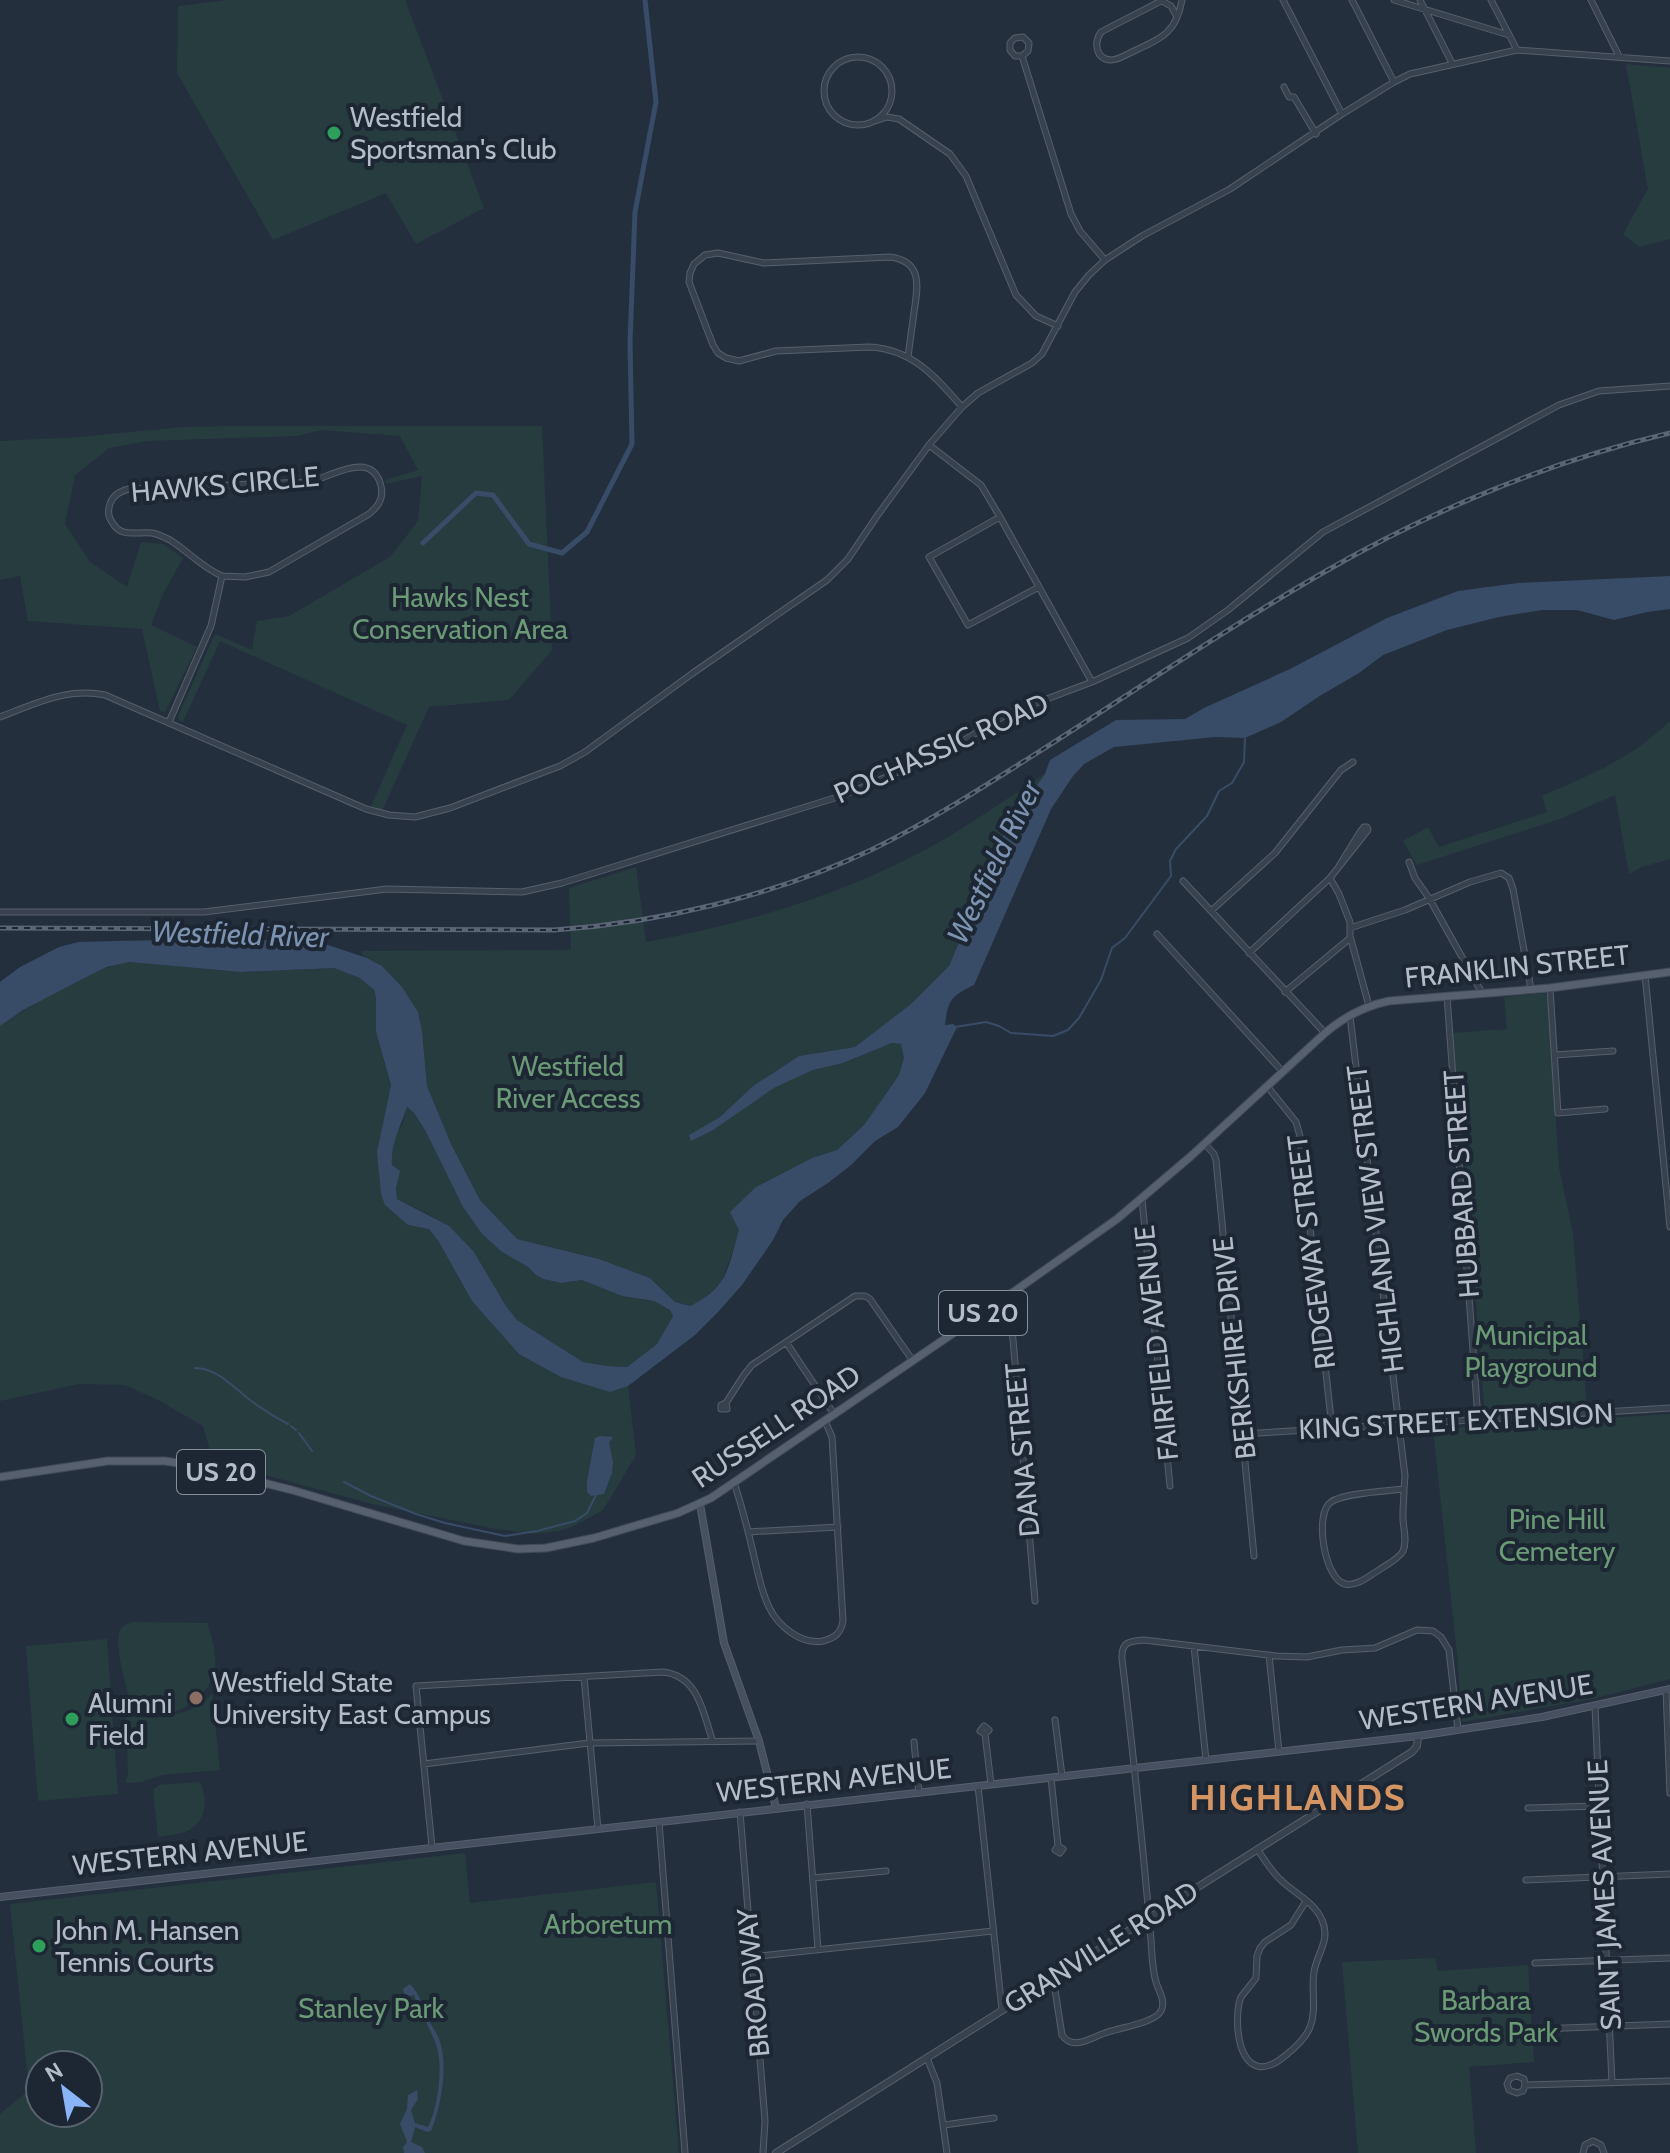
<svg xmlns="http://www.w3.org/2000/svg" width="1670" height="2153" viewBox="0 0 1670 2153" font-family="Cabin,sans-serif">
<rect width="100%" height="100%" fill="#242f3e"/>
<path fill="#263c3f" fill-rule="evenodd" d="M227 0H405L484 208 416 244 386 193 273 240 177 73 178 6Z
M1626 64 1670 68V239L1639 247 1623 234 1648 189Z
M237 426H542L552 650 509 700 429 707 382 811 371 806 407 725 220 641 183 722 179 720 178 716 215 634 252 650 257 621 289 616 390 557 418 521 422 476 386 484 385 480 418 470 400 436 321 430 297 436 147 441 109 448 75 475 65 524 90 562 127 587 141 542 163 544 183 558 163 594 151 625 197 647 165 712 160 711 142 629 28 621 20 576 0 580V441L79 437 182 427Z
M1670 721V859L1642 867 1629 874 1615 795 1560 819 1417 865 1403 841 1428 827 1439 847 1547 812 1542 796C1590 775 1632 758 1670 721Z
M1045 774 1008 825 986 872 970 916 949 966 911 1004 855 1047 799 1056 753 1086 720 1117 689 1135 712 1130 774 1088 813 1070 843 1063 892 1043 901 1044 904 1058 899 1075 864 1125 837 1150 812 1158 756 1187 720 1286 703 1300 689 1306 675 1302 650 1278 599 1259 517 1239 480 1200 451 1144 427 1086 422 1031 402 987 382 966 361 954 362 951 571 950 569 888 636 867 646 942C746 924 846 894 936 844 973 823 1009 797 1045 774Z
M129 962 241 972 334 968 360 978 368 984 373 990 376 998V1033L391 1085 377 1152 408 1225 429 1229 439 1242 472 1301 610 1392 628 1386 636 1455 603 1510 574 1526 559 1531 534 1534 496 1529 372 1504 213 1461 203 1426 158 1400 125 1385 79 1384 0 1401V1026C34 1003 89 969 129 962Z
M1546 993 1548 1005 1559 1167 1573 1234 1587 1409 1485 1416 1466 1176 1452 1033 1507 1029 1504 997Z
M407 1107 414 1113 425 1130 463 1207 482 1234 502 1252 528 1267 536 1275 561 1283 582 1280 622 1296 654 1301 670 1310 673 1316 657 1344 627 1367 607 1366 583 1362 517 1320 506 1306 474 1252 430 1215 397 1199 396 1188 398 1177 392 1165 391 1157 395 1136 403 1123Z
M1670 1414V1679L1592 1699 1462 1722 1457 1654 1433 1429Z
M134 1622 207 1623C212 1637 216 1651 215 1666 213 1694 183 1714 157 1715 148 1715 142 1710 133 1712 128 1693 115 1651 119 1633 121 1626 127 1623 134 1622Z
M107 1639 118 1794 38 1801 26 1646Z
M212 1693 220 1770 162 1775 141 1782 125 1783 128 1774 126 1717C136 1715 143 1717 152 1718 172 1718 200 1709 212 1693Z
M200 1782C209 1800 206 1824 185 1832 176 1835 167 1835 158 1837L153 1790 159 1785Z
M465 1853 470 1903 656 1882 679 2153H0V2114L29 2090 10 1904ZM40 2065H88V2113H40Z
M1435 1958 1438 1971 1528 1965 1534 2062 1469 2067 1476 2153H1358L1342 1962Z"/>
<path fill="#394c67" fill-rule="evenodd" d="M1670 576V609L1647 612 1614 620 1577 610H1542L1499 617 1447 630 1383 655 1359 673 1318 697 1281 722 1245 738 1215 737 1114 747 1084 764 1073 776 1051 809 974 985C951 996 948 1000 945 1025L953 1024 957 1027 925 1093 898 1127 875 1141 851 1165 828 1183 800 1201 783 1220 773 1240 742 1285 718 1312 695 1335 628 1386 610 1392 561 1377 519 1354 472 1301 439 1242 429 1229 408 1225 385 1205 381 1194 377 1152 391 1085 376 1032V998L374 990 360 978 334 968 241 972 129 962 107 967 92 974 23 1010 0 1026V982L20 967 59 947 79 942 199 939 316 941 367 958 382 966 402 987 418 1012 422 1031 427 1086 451 1144 480 1200 517 1239 599 1259 650 1278 675 1302 690 1306C728 1288 728 1268 739 1230L730 1212 756 1187 812 1158 837 1150 864 1125 899 1075 904 1058 901 1044 892 1043 843 1063 813 1070 774 1088 713 1130 691 1141 689 1135 720 1117 753 1086 799 1056 855 1047 911 1004 949 966 970 916 986 872 1008 825 1045 774 1050 760 1116 720 1185 719 1204 708 1290 669 1387 618 1458 591 1518 583ZM407 1107 414 1113 425 1130 463 1207 482 1234 502 1252 528 1267 536 1275 544 1279 561 1283 582 1280 622 1296 654 1301 670 1310 673 1316 657 1344 627 1367 607 1366 583 1362 517 1320 506 1306 474 1252 449 1226 397 1199 396 1188 400 1171 392 1165C390 1144 401 1126 407 1107Z
M600 1436 613 1437 609 1443 613 1462 612 1473 604 1494 591 1496 587 1492V1481L595 1438Z
M410 1984C419 1993 422 2004 427 2017 430 2024 436 2031 439 2039 449 2064 441 2107 431 2131L427 2132 415 2127 411 2142 422 2147 425 2153H404L403 2147 407 2142 400 2124 407 2109 408 2095 417 2090 418 2099 411 2110 415 2123 428 2127C438 2108 443 2067 437 2047 431 2029 420 2013 414 1995L409 1996 404 1993 403 1989Z"/>
<g fill="none" stroke-linecap="round" stroke-linejoin="round">
<path stroke="#394c67" stroke-width="2" d="M955 1027 986 1022 999 1026 1011 1033 1053 1036 1068 1030 1079 1018 1101 980 1112 948 1125 938 1171 876 1170 861 1176 849 1207 816 1219 791 1232 783 1244 762 1245 739
M195 1368C217 1368 233 1387 250 1400 262 1409 275 1417 288 1424
M291 1426 296 1430
M299 1433 312 1451
M344 1482 371 1496 416 1514 445 1523 505 1536 537 1531 575 1521 587 1513 596 1495"/>
<path stroke="#394c67" stroke-width="5" d="M423 543 476 493 493 495 529 544 562 553 587 532 632 444 630 342 635 212 656 102 645 0"/>
<g stroke="#565f6c" stroke-width="7">
<path id="minor" d="M1163 0 1101 32C1094 42 1095 59 1111 60 1119 60 1127 54 1134 51 1162 38 1176 33 1182 0
M1283 0 1342 114
M1352 0 1394 82
M1394 0 1509 35
M1420 0 1452 63
M1491 0 1517 50
M1591 0 1619 56
M1162 1 1171 6 1177 17
M1022 56 1028 51 1029 43 1023 37 1015 38 1010 43V50L1015 56H1022L1071 214 1080 231 1105 260
M824 91a34 34 0 1 1 68 0a34 34 0 1 1-68 0Z
M1284 87 1289 97H1294L1316 134
M875 121 887 117 899 119 950 154 966 176 1016 295 1036 316 1058 326
M908 357C910 342 912 327 914 312 918 287 923 261 890 257L764 263 718 253 705 255 694 264 690 273 689 282 713 345 718 353 726 358 739 361 776 351 869 347C912 349 935 376 962 407
M929 445 981 485 1000 517 1092 682
M1000 517 929 557 968 625 1039 587
M0 717C34 704 68 687 105 695L366 809 389 815 415 817 450 808 560 766 585 752 693 673 827 580 848 559 877 516 929 445 962 407 978 393 1032 363 1042 354 1075 292 1089 275 1105 260 1142 236 1230 189 1342 114 1394 82 1410 74 1517 50 1670 61
M169 722 211 626 222 576C201 567 188 551 170 540 164 537 158 534 152 533 137 531 121 539 112 522 108 517 108 510 110 504 113 495 120 491 129 489L308 482C330 478 372 448 381 486 384 498 378 507 369 514L269 572 245 577 222 576
M1409 862 1415 878 1429 898 1482 993
M1330 878 1339 894 1350 922V936L1369 1006
M1183 881 1325 1033
M1211 911 1275 853 1341 770 1353 762
M0 912H204L387 889 522 892 562 883 844 795 945 752 1007 714 1092 682 1188 638 1228 610 1323 532 1559 405 1599 391 1670 386
M1350 928 1405 910 1470 882 1501 873 1509 878 1513 889 1531 989
M1157 934 1283 1072
M1249 953 1330 878 1368 830 1367 827H1364L1360 832 1339 866
M1645 975 1670 1227
M1550 988 1558 1113 1605 1109
M1285 992 1349 939 1350 936
M1447 996 1478 1419
M1350 1016 1405 1476 1404 1489C1387 1491 1344 1493 1331 1502 1314 1513 1324 1579 1345 1584 1357 1587 1370 1575 1379 1570 1386 1565 1399 1559 1403 1551 1408 1540 1402 1525 1403 1514 1403 1505 1404 1497 1404 1489
M1555 1055 1613 1051
M1267 1086 1296 1122 1300 1136 1332 1428
M1205 1144 1214 1154 1216 1160 1254 1556
M1142 1199 1170 1486
M1002 1300 1009 1314 1013 1339 1035 1601
M786 1342 834 1414
M726 1403 727 1409H721V1405L726 1403 744 1375 752 1365 855 1296H865L870 1299 913 1361
M1242 1434 1670 1408
M734 1482C741 1504 747 1526 752 1548 757 1567 760 1589 769 1607 778 1626 801 1645 823 1641 835 1638 841 1633 843 1621L832 1437 825 1421
M748 1532 838 1527
M1194 1646 1206 1760
M1269 1655 1279 1752
M584 1677 598 1829
M1666 1690 1670 1793
M1595 1706 1612 2083
M1055 1720 1062 1776
M985 1734 980 1731 984 1726 989 1730 985 1734 991 1784
M914 1742 919 1793
M424 1764 589 1743 759 1741
M1051 1778 1058 1846 1055 1850 1060 1853 1063 1849 1058 1846
M978 1786 1002 2010
M807 1804 818 1949
M1528 1808 1599 1806
M740 1812 765 2121 763 2153
M659 1822 685 2153
M432 1847 416 1686 663 1672C699 1676 703 1713 713 1742
M1257 1849C1265 1860 1272 1873 1283 1882 1296 1894 1315 1903 1322 1920 1331 1940 1317 1953 1314 1972 1311 1990 1317 2010 1310 2027 1306 2038 1296 2047 1286 2055 1244 2091 1233 2036 1239 2003L1241 1997 1256 1978 1257 1956 1260 1948 1265 1942 1291 1925 1306 1901
M813 1878 886 1871
M1526 1880 1670 1874
M751 1957 993 1931
M1535 1963 1670 1958
M1053 1977 1062 2035C1073 2051 1090 2038 1105 2033 1118 2028 1155 2023 1161 2011 1166 2001 1159 1992 1156 1982 1152 1969 1152 1954 1151 1940 1143 1846 1133 1752 1122 1659 1121 1642 1129 1641 1144 1640L1276 1656 1307 1657 1342 1650 1375 1648 1417 1630 1433 1631 1441 1637 1449 1650 1458 1730
M1539 2029 1670 2024
M927 2058 937 2083 947 2153
M1525 2085 1524 2079 1517 2076 1510 2078 1507 2084 1509 2090 1517 2093 1523 2091 1525 2085 1670 2081
M944 2125 994 2118
M1583 2153 1585 2145 1593 2141 1601 2145 1604 2153"/>
</g>
<g stroke="#565f6c" stroke-width="8">
<path id="tertiary" d="M776 2153 1412 1752 1417 1746 1418 1736"/>
</g>
<g stroke="#565f6c" stroke-width="8">
<path id="secondary" d="M700 1504 724 1643 759 1741 776 1808
M0 1897 1418 1736 1542 1717 1670 1689"/>
</g>
<g stroke="#414a57" stroke-width="9">
<path id="primary" d="M0 1477 108 1461H165L202 1467 292 1490 464 1541 518 1549 546 1548 594 1538 678 1513 711 1498 1002 1300 1117 1219 1190 1157 1325 1033C1344 1017 1364 1006 1389 1001L1550 988 1670 972"/>
</g>
<use href="#minor" stroke="#38414e" stroke-width="5"/>
<use href="#tertiary" stroke="#38414e" stroke-width="6"/>
<use href="#secondary" stroke="#465061" stroke-width="6"/>
<use href="#primary" stroke="#56606e" stroke-width="7"/>
<g stroke="#5a6575" stroke-width="5">
<path id="rail" d="M0 928 554 930C660 923 776 895 871 850 929 822 983 787 1037 753 1133 692 1227 628 1326 571 1432 510 1551 461 1670 433"/>
</g>
<use href="#rail" stroke="#1d2633" stroke-width="2" stroke-dasharray="6" stroke-linecap="butt"/>
</g>
<g fill="#2e9e5b" stroke="#1d2633" stroke-width="3">
<circle cx="334" cy="133" r="8"/>
<circle cx="72" cy="1719" r="8"/>
<circle cx="39" cy="1946" r="8"/>
</g>
<circle fill="#8d6e63" stroke="#1d2633" stroke-width="3" cx="196" cy="1698" r="8"/>
<g text-anchor="middle" dominant-baseline="central" stroke-width="8" stroke-linejoin="round" paint-order="stroke">
<g fill="#1d2633" stroke="#878f9c" stroke-width="2">
<rect x="939" y="1291" width="88" height="44" rx="6"/>
<rect x="177" y="1450" width="88" height="44" rx="6"/>
</g>
<g font-size="26" font-weight="bold" fill="#b4bcc9">
<text x="983" y="1313">US 20</text>
<text x="221" y="1472">US 20</text>
</g>
<g font-size="28" fill="#b4bcc9" stroke="#1d2633" text-anchor="start">
<text x="350" y="117">Westfield<tspan x="350" dy="32">Sportsman's Club</tspan></text>
<text x="212" y="1682">Westfield State<tspan x="212" dy="32">University East Campus</tspan></text>
<text x="88" y="1703">Alumni<tspan x="88" dy="32">Field</tspan></text>
<text x="55" y="1930">John M. Hansen<tspan x="55" dy="32">Tennis Courts</tspan></text>
</g>
<g font-size="28" fill="#b4bcc9" stroke="#1d2633">
<text transform="translate(225 484) rotate(-5)">HAWKS CIRCLE</text>
<text transform="translate(941 748) rotate(-24)">POCHASSIC ROAD</text>
<text transform="translate(1517 966) rotate(-6)">FRANKLIN STREET</text>
<text transform="translate(1461 1184) rotate(-94)">HUBBARD STREET</text>
<text transform="translate(1375 1219) rotate(-97)">HIGHLAND VIEW STREET</text>
<text transform="translate(1311 1252) rotate(-97)">RIDGEWAY STREET</text>
<text transform="translate(1156 1343) rotate(-96)">FAIRFIELD AVENUE</text>
<text transform="translate(1234 1348) rotate(-96)">BERKSHIRE DRIVE</text>
<text transform="translate(1456 1421) rotate(-3)">KING STREET EXTENSION</text>
<text transform="translate(776 1426) rotate(-34)">RUSSELL ROAD</text>
<text transform="translate(1022 1450) rotate(-95)">DANA STREET</text>
<text transform="translate(1476 1702) rotate(-9)">WESTERN AVENUE</text>
<text transform="translate(834 1780) rotate(-6)">WESTERN AVENUE</text>
<text transform="translate(190 1853) rotate(-6)">WESTERN AVENUE</text>
<text transform="translate(1604 1895) rotate(-93)">SAINT JAMES AVENUE</text>
<text transform="translate(1101 1947) rotate(-32)">GRANVILLE ROAD</text>
<text transform="translate(753 1983) rotate(-95)">BROADWAY</text>
</g>
<g font-size="28" fill="#6b9a76" stroke="#1d2633">
<text x="460" y="597">Hawks Nest<tspan x="460" dy="32">Conservation Area</tspan></text>
<text x="568" y="1066">Westfield<tspan x="568" dy="32">River Access</tspan></text>
<text x="1531" y="1335">Municipal<tspan x="1531" dy="32">Playground</tspan></text>
<text x="1557" y="1519">Pine Hill<tspan x="1557" dy="32">Cemetery</tspan></text>
<text x="608" y="1924">Arboretum</text>
<text x="1486" y="2000">Barbara<tspan x="1486" dy="32">Swords Park</tspan></text>
<text x="371" y="2008">Stanley Park</text>
</g>
<g font-size="30" font-style="italic" fill="#7c92b1" stroke="#1d2633">
<text transform="translate(994 862) rotate(-64)">Westfield River</text>
<text transform="translate(240 934) rotate(2)">Westfield River</text>
</g>
<g font-size="36" font-weight="bold" letter-spacing="2" fill="#d59563" stroke="#1d2633">
<text x="1298" y="1797">HIGHLANDS</text>
</g>
</g>
<g transform="translate(64 2089) rotate(329)"><circle r="38" fill="#1d2633" stroke="#59626f" stroke-width="2"/>
<path d="M0-6L14 30L0 20L-14 30Z" fill="#8ab4f8"/>
<text y="-12" font-size="22" font-weight="bold" text-anchor="middle" fill="#b4bcc9">N</text>
</g>
</svg>
